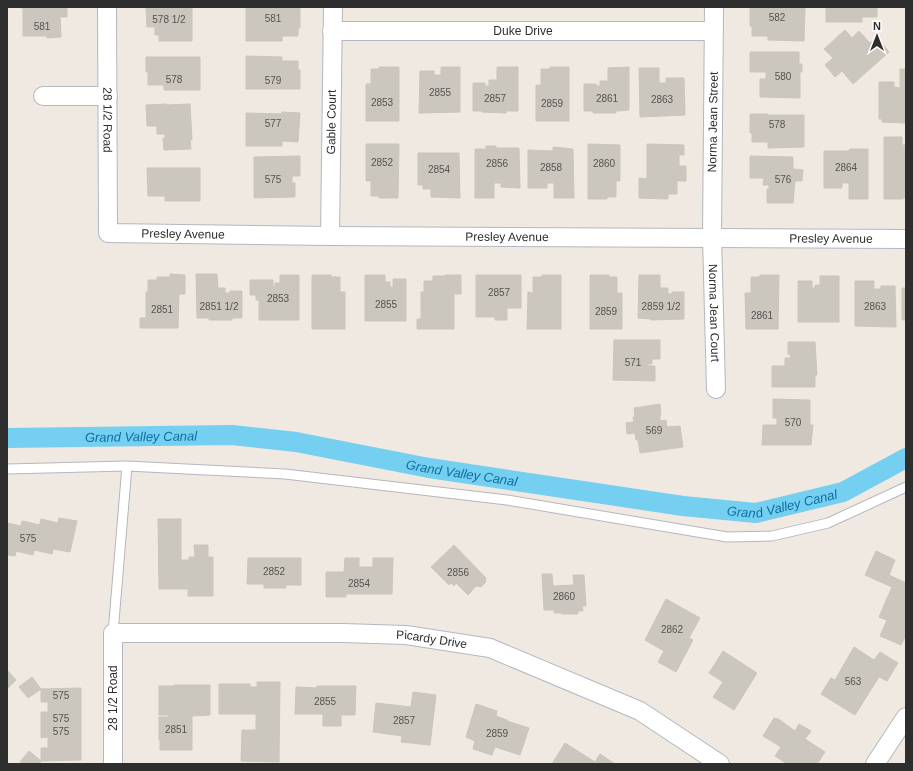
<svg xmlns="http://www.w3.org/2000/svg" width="913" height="771" viewBox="0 0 913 771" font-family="Helvetica,sans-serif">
<rect width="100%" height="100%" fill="#efe9e1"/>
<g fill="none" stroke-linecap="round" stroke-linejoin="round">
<path stroke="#75cff0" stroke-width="20" id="s1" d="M7 438 232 435 296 442 429 468 683 506 756 513 843 492 906 458"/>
</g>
<path fill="#cbc7bf" stroke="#cbc5ba" d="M20 7H67V17H60L61 37 47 38V36H23V8H20Z
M146 7H192V41H159V35H155V27H147Z
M826 7H878V8H877V17H862V22H826Z
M246 8H300V28H298V36H282V41H246Z
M750 8H805L804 41 768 40V36H752V26H750Z
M845 30 852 38 859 31 870 43 877 37 889 52 853 84 842 71 835 77 825 65 833 58 824 49Z
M750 52H799V64H802V72H800V98L760 97V79H766V72H750Z
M246 56 282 57V61H298V70H300V89H246Z
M146 57H200V90H164V85H148V72H146Z
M379 67H399V121H366V84H371V69H379Z
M441 67H460V112L419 113 420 71H434V75H441Z
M497 67H518V111H506V113L482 112V111H473V83H485V86H489V80H497Z
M550 67H569V121H536V85H541V69H550Z
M629 67V110L616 111V113H593V111H584V84H596V86H600V81H608V68Z
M639 68H659V83H666V78H684L685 115 640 117Z
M900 69H906V123L882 122V119H879V82H894V87L900 88Z
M166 104V105L190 104 192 140H190L191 149 164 150 163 138H165V134H157V126H147L146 105Z
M282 112 300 113 298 142 282 141V146H246V113L282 114Z
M750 114H768V115H804V147L768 148V142H752V133H750Z
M884 137H902V145H906V198H903V199H884Z
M366 144H399L398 198H379V196H371V181H366Z
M588 144 620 145V181H616V197H607V199H588Z
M647 144 684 145V155H679V166H686V181H677V194H668V199L639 198V178L647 179Z
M486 146H496V148H519L520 188 501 187V183H494V198H475V149H486Z
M553 147 573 149 574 198H554V183H547V188H528V150L553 151Z
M850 149H868V199H849V183H842V188H824V151H848Z
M418 153H459L460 198 431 197V189H423V185H418Z
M300 156V176H292V183H295V197L254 198V157Z
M750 156 793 157V169L803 170 802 181H795L793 203H767V189H769V185H763L764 178H750Z
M147 168H200V201H165V196H148Z
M170 274 185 275V294H179L178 328H140V318H146V292H148V280H157V277H170Z
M196 274H217L218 288H225V293H230V291H242V318H232V320H209V318H197Z
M280 275H299V320H259V300H256V295H250V280H273V287H275V283H280Z
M312 275H331V277H340V292H345V329H312Z
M365 275H385V282H390V287H393V279H406V321H365Z
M445 275H461V294H454V329H417V319H421V292H424V281H433V276H445Z
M476 275H521V308H507V320H495V317H476Z
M542 275H561V329H527L528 292 533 293V277H542Z
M590 275H609V277H617V293H622V329H590Z
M639 275H660V288H668V294H672V292H684V319L651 320V319L638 318Z
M760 275H779L778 329H746L745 293H751V277H760Z
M820 276H839V322H798V281H812V288H815V285H820Z
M855 281H874V289H881V286H895L896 327 855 326Z
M902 288H906V320H902Z
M614 340H660V359H652V364H648V366H655V381L613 380Z
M788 342H815L817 375H815V387H772V366H785V358H791L790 354H788Z
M773 399 810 400V425H813L811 445H762L763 425H777V418H773Z
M660 404 661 415H660V421L666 420 667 427 680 426 683 447 640 453 638 440H636L635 433 627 434 626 423 634 422 633 417H635L634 408Z
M59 518 77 521 70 552 53 549Z
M41 519 58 523 52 554 34 550Z
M158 519H181V560H189V557H195L194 545H208V557H213V596H188V589H159Z
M22 521 40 525 33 555 16 551Z
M7 523 21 526 15 556 7 555Z
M454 545 486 578 485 583 481 587 476 586 468 595 456 583 454 586 451 583 449 585 431 567Z
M876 551 895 560 889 575 906 583V635L901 645 880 636 887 620 879 617 892 587 865 575Z
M248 558H301V585H286V588H264V584H247Z
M345 558H359V567H373V558H393L392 594H346V597H326V572H344Z
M542 574H552L553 586 574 585 573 575H584L586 606H582L583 611H578V614H562V613H554V610H544Z
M666 599 700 618 689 638 693 640 676 672 658 662 664 651 645 640Z
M854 647 874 660 880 652 898 663 887 681 879 677 855 715 821 694 831 678 835 680Z
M723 651 757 673 734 710 713 697 723 682 709 673Z
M7 670 16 680 7 689Z
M32 677 41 689 28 698 19 687Z
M257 682H280L279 762 241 761 242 730H256V714H219V684H250V687H257Z
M174 685H210V715L192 716V750H160V740H159V717H169V715H159V686H174Z
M317 686H356L355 715H341V726H323V714H295L296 687 317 688Z
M81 688V706L48 707V702H41V689Z
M413 692 436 695 430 745 401 742 402 736 373 732 376 703 411 707Z
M476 704 497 711 496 716 507 720V721L529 728 520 755 495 747 492 755 473 749 475 741 466 737Z
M81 706V724L41 725V712H48V707Z
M774 718 777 719V718L795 731 799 724 811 731 805 739 825 752 817 764H787L775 756 781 747 763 736Z
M81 724V743H48V737L41 738V725Z
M48 743H81V760L41 761V748H48Z
M565 743 595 762 600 754 615 764H552Z
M29 751 41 761 39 764H23L20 762Z"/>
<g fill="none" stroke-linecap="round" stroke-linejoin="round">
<g stroke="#b4b7c1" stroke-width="11">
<path id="lane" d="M7 469 127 466 285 474 507 500 727 537 772 536 828 523 906 487
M113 633 127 466"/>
</g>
<g stroke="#b4b7c1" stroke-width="20">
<g id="street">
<path id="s2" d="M107 7 108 233 330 236 906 239"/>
<path id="s3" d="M714 7 712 237 716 389"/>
<path id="s4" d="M332 31H714"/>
<path d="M43 96H108"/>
<path id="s5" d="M330 236 333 7"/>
<path id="s6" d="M113 764V633H343L406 635 490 648 640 711 720 764"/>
<path d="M875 764 906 717"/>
</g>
</g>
<use href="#lane" stroke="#fff" stroke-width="9"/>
<use href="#street" stroke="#fff" stroke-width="18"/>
</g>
<g text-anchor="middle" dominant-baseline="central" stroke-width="3.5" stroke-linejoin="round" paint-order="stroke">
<g font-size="10" fill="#555452">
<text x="777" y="17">582</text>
<text x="273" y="18">581</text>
<text x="169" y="19">578 1/2</text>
<text x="42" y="26">581</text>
<text x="783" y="76">580</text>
<text x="174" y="79">578</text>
<text x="273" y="80">579</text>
<text x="440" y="92">2855</text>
<text x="495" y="98">2857</text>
<text x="607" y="98">2861</text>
<text x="662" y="99">2863</text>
<text x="382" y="102">2853</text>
<text x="552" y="103">2859</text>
<text x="273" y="123">577</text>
<text x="777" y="124">578</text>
<text x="382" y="162">2852</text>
<text x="497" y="163">2856</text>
<text x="604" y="163">2860</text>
<text x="551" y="167">2858</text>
<text x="846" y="167">2864</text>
<text x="439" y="169">2854</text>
<text x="273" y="179">575</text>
<text x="783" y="179">576</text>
<text x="499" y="292">2857</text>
<text x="278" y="298">2853</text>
<text x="386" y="304">2855</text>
<text x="219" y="306">2851 1/2</text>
<text x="661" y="306">2859 1/2</text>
<text x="875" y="306">2863</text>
<text x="162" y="309">2851</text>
<text x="606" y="311">2859</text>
<text x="762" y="315">2861</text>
<text x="633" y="362">571</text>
<text x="793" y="422">570</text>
<text x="654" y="430">569</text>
<text x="28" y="538">575</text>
<text x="274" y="571">2852</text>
<text x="458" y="572">2856</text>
<text x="359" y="583">2854</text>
<text x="564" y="596">2860</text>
<text x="672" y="629">2862</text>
<text x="853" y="681">563</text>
<text x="61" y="695">575</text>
<text x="325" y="701">2855</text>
<text x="61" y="718">575</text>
<text x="404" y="720">2857</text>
<text x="176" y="729">2851</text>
<text x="61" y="731">575</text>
<text x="497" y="733">2859</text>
</g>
<g font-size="12" fill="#2e2e2e" stroke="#fff">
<text stroke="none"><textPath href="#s4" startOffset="191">Duke Drive</textPath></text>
<text stroke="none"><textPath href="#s2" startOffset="113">28 1/2 Road</textPath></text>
<text stroke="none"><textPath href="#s5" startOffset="114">Gable Court</textPath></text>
<text transform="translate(713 122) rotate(-89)">Norma Jean Street</text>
<text stroke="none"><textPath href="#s2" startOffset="301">Presley Avenue</textPath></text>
<text stroke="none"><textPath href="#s2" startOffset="625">Presley Avenue</textPath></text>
<text stroke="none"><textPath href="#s2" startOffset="949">Presley Avenue</textPath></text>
<text stroke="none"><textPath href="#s3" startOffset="306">Norma Jean Court</textPath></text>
<text stroke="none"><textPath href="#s6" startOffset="450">Picardy Drive</textPath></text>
<text transform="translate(113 698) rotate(-90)">28 1/2 Road</text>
</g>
<g font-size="13" font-style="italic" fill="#0d6fa3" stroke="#fff">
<text stroke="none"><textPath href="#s1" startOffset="134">Grand Valley Canal</textPath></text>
<text stroke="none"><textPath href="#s1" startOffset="458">Grand Valley Canal</textPath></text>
<text stroke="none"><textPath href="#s1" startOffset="782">Grand Valley Canal</textPath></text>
</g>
</g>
<rect width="913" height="771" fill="none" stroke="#2e2e2e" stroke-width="16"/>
<g transform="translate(877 36)" stroke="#ffffff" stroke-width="3" paint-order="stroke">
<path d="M0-3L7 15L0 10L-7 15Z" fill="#2e2e2e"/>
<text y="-6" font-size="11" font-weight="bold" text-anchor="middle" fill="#2e2e2e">N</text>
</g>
</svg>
